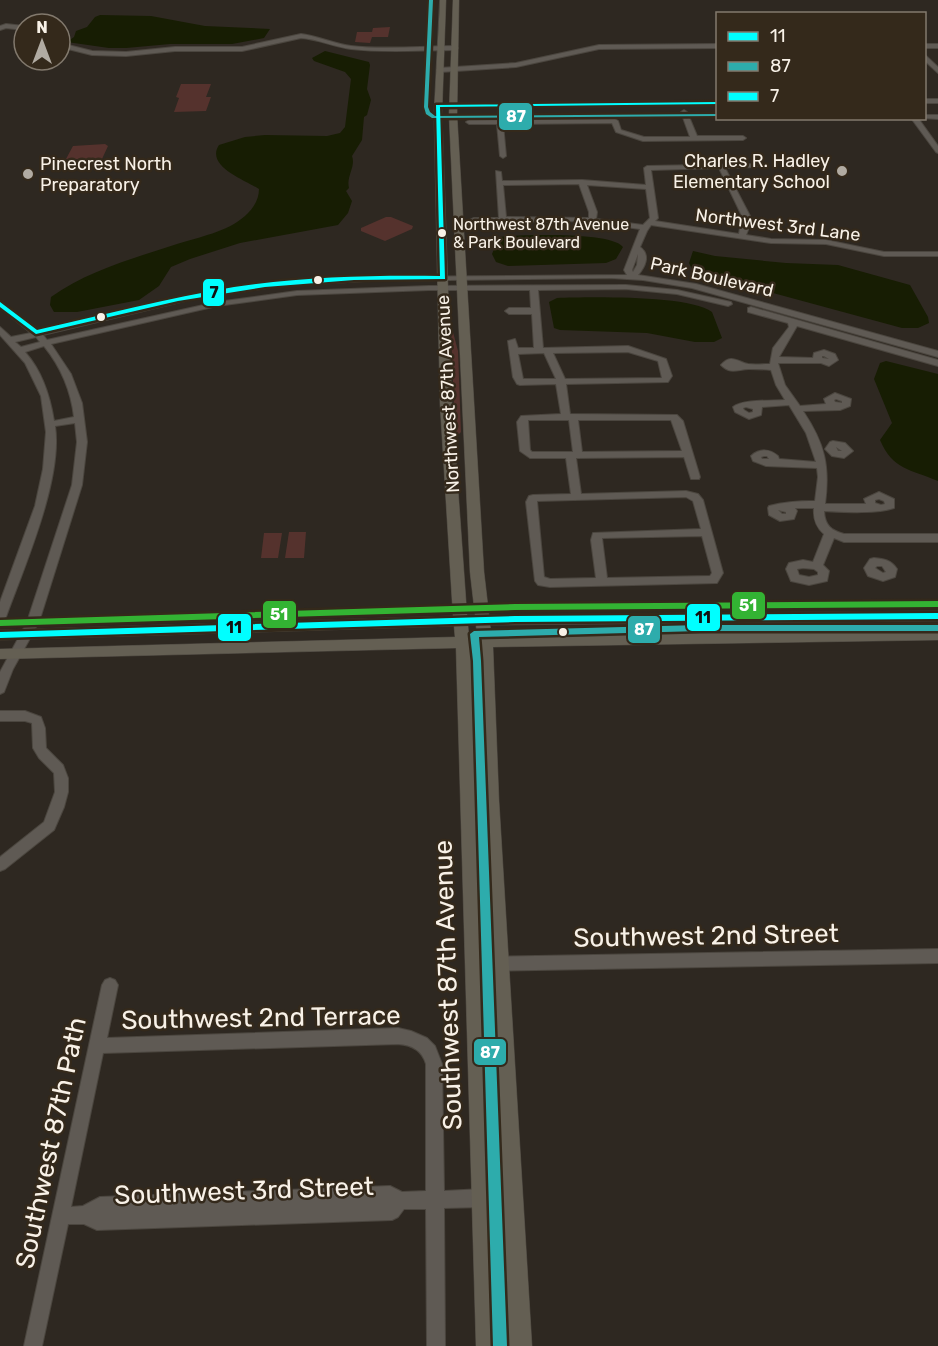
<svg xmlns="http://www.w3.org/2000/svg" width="938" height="1346" viewBox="0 0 938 1346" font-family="Rubik,sans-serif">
<rect width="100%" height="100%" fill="#2e2821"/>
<path fill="#55322d" d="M390 27 388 37H372L370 43 355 42 357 32H372L373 28Z
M181 84H211L206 97H211L206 111 174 112 179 98 176 97Z
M105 144 108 146 102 159H66L73 146Z
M386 217H391L413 226 412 229 385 241 361 231V228Z
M451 332H453L458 351 461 432 459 434 455 432Z
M289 532H306L304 558H285Z
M264 533H282L278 558H261Z"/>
<path fill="#171d03" d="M100 15 151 16 205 26 270 29 264 38 232 44H170L126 48H109L67 42 74 37 76 31 87 27 95 17Z
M325 51 369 62 370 65 367 89 371 100 367 115 364 117 362 140 352 156C356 167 346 176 349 188L346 191 352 201 348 213 338 225 240 243 190 259 171 267 159 286 139 300 77 312H54L50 305 51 297C87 271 134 258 177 244 199 237 227 232 245 216 253 209 259 200 259 189 245 180 205 166 219 145L245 137 265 135 327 136 340 133 345 127 351 79 345 72 314 61 312 58Z
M509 236C530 235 611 232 623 247L616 259 606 263 508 266 496 262 492 254 499 237Z
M693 251 715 256 786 263 838 265 910 285 928 317 929 323 918 328H902L710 276 692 269 689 263Z
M557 298C589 297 689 295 712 312L722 338 714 342H695L647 333 560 330 554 328 549 302Z
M886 361 938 374V481C910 469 893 470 880 440L892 423 874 379 880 363Z"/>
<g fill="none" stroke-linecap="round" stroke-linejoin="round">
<g stroke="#4b463f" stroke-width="2">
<path id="minor" d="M6 24 24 26V30L6 28 0 30V26Z
M301 34C318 36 334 44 351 46 385 50 421 46 455 46L458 48 455 50C421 50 385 53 351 49 334 47 318 39 301 38L242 51H175L126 56 92 55 60 47V43L92 51 126 52 175 47H242Z
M718 44V48L599 49 516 67 440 72 437 70 440 68 516 63 599 45Z
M924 44H938V48H924Z
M924 54 938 67V73L924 60Z
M924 99H938V103H924Z
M718 101V105L438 108 435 106 438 104Z
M684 110 687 112 697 136H743L746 138 743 140 643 141 616 132 612 123 503 124 506 156 503 158 500 156 497 124H469L466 122 469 120 615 119 618 121 621 130 644 137H690L681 112Z
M924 115H938V119L922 118H924Z
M911 118H918L938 146V153L936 152Z
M758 164 759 165 756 167 725 168 750 216V225L746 235 771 239 826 240 884 252H938V256H884L826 244 771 243 651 225 647 231 640 247C651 255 645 267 638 275L696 284 938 351V357L692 288 643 280 611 278 365 281 279 286 189 300 43 335 47 340 217 302 297 291 429 286 626 285 677 290 731 302 732 304 728 306 677 294 626 289 538 290 543 348 628 346 666 359 672 376 668 382 566 384 570 414 677 415 683 421 700 477 699 479H691L684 457 576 458 581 494 686 491 698 494 703 500 723 573 717 583 550 587 538 585 535 581 526 502 529 496 533 495 571 494 566 458H530L520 451 517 422 521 416 561 414 556 384 520 385 517 384 513 377 508 341 515 339 518 348H534L532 314H509L505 311 509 308H531L530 290H429L297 295 217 306 51 344 71 374 82 403 87 442 82 485 39 622 13 669 4 692 0 694V672L27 622 72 485 77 442 75 423 55 426C63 479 24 567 6 617L0 621V602L35 506 43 469 46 432 41 396 25 363 0 335V327L11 337 31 333 0 308V302L39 331 189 296 279 282 365 277 627 275 624 270 640 229 583 221 471 222 470 220 474 218H499L496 171 501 172 502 181 582 180 646 185 644 168 647 166ZM719 168 742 216 739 234 655 221 658 218 651 170ZM579 184 589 212V218L506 217 503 185ZM587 185 646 189 650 218 643 225 596 219 597 212ZM638 254 637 265 633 272 632 270ZM36 337 40 342 21 347 15 342ZM44 346C61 367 71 391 74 417L54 421C50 396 42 371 25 352ZM628 352 658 361 662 378 565 379 553 353ZM544 353 556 379H523L518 354ZM528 420H569L573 452H532L530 450ZM578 420H671L682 451 582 452ZM686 497 693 501 701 529 593 533 591 540 596 578 550 579 544 577 537 501ZM702 536 712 573 710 576 607 578 602 538Z
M751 307 938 360V366L797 326 779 357 813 358 814 353 824 350 835 354 838 360 829 366 821 363H778L785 385 800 406 826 404 824 399 835 393 851 399 850 406 840 410 803 411C825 444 830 466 825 504H866L864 499 879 492 894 499V508C876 514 844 512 824 511 825 526 831 530 844 534H938V542H844L834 538 823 565 829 571 827 581 809 585 791 581 786 569 789 563 803 560 813 562 824 534C816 527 813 519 814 508H795L797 511 794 519 780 521 769 515 768 508 769 506C784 502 799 501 815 501L818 477 817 468 766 466 753 461 751 456C760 448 770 449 778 456L779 459 816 462 806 433 789 405 762 407 761 415 749 419 735 412 733 407C743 399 771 401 785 400L776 385 771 370C763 369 756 369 749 369 738 369 731 375 721 365 731 353 738 362 748 364 755 365 763 364 770 364L773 348 789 327 788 323 748 312V308ZM822 356H824L829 359 822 358ZM836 399 842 401V403L835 402 834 400ZM746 407 753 409V412L749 413 744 410 743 408ZM764 456H767L769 459H762L761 457ZM879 499 884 501 885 504 881 505 875 503V500ZM778 510 786 512V514H782ZM803 568 814 569 818 572V575L809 577 799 575 797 569Z
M833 441 845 443 853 451 844 458 832 456 825 449 830 442ZM836 447 842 451H838Z
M874 558C884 559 891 560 897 569L895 577 883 581 868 576 864 568 870 559ZM877 566H882L886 572 883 573 875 568Z
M0 711H25L41 717 45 728 46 748 63 765 68 778V792L64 807 54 830 5 869 0 871V857L44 822 55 792 54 773 39 758 33 748 32 723 25 721H0Z
M938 949V963L475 971 470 969 468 964 470 959 475 957Z
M110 978 115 980 118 985 107 1038 398 1028 411 1031 427 1038 435 1046 442 1064 444 1191 483 1189 489 1192 492 1198 489 1204 483 1207 444 1208 445 1346H427L426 1209H404L398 1217 392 1220 97 1230 84 1224H68L42 1346H24L102 985 105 980ZM398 1044C412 1045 422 1050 426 1064V1191L402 1192 390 1186 100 1197 83 1206 71 1207 103 1053Z"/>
</g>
<g stroke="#4b463f" stroke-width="1">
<path id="major" d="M440 0H446L442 113 452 404 467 615H475L470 572 449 115 453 0H459L457 115 484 572 489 615 938 611V621L490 625 492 636 938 630V640L493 647 499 801 532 1346H508L483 801 478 647H471L500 1346H476L456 648 0 659V649L455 637 454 626 0 640V630L453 616 440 404 434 113ZM476 625 477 637H469L468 626Z"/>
</g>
<use href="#minor" fill="#5f5a54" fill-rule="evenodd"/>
<use href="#major" fill="#645f53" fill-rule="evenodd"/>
<g stroke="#34291b" stroke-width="5">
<path id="bus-1" d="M938 613V619L515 622 0 638V632L515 616Z"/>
</g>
<g stroke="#34291b" stroke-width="5">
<path id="bus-2" d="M429 0H433L428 107 430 112 435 116 718 114V116L432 118 426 114 424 107Z
M700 625H938V631H700L479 637 481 661 507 1346H493L473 661 470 634 474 631Z"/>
</g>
<g stroke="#34291b" stroke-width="5">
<path id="bus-3" d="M718 102V104L440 107 445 279 354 280 265 287 178 301 36 334 0 307V302L37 330C103 315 168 298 234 287 302 277 371 275 440 276L436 105Z"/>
</g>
<g stroke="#34291b" stroke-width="5">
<path id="bus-4" d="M938 601V607L515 610 0 626V620L515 604Z"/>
</g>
<use href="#bus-1" fill="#0ff" fill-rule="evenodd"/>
<use href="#bus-2" fill="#2dacac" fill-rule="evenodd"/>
<use href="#bus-3" fill="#0ff" fill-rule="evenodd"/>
<use href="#bus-4" fill="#33b333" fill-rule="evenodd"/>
</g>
<g fill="#b1aba2" stroke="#34291b" stroke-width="2">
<circle cx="842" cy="171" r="6"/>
<circle cx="28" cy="174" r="6"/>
</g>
<g fill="#f8f1e7" stroke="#34291b" stroke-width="2">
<circle cx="442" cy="233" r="5"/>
<circle cx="318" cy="280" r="5"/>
<circle cx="101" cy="317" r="5"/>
<circle cx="563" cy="632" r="5"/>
</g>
<g text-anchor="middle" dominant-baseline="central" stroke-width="5" stroke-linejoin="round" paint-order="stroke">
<g font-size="16" fill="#f8f1e7" stroke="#34291b" text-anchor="start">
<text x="453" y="224">Northwest 87th Avenue<tspan x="453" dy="18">&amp; Park Boulevard</tspan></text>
</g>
<g font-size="18" fill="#f8f1e7" stroke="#34291b" text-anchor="end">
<text x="830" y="161">Charles R. Hadley<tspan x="830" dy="21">Elementary School</tspan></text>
<text x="40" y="164" text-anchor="start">Pinecrest North<tspan x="40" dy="21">Preparatory</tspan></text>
</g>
<g font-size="18" fill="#f8f1e7" stroke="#34291b">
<text transform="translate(778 225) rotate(7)">Northwest 3rd Lane</text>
<text transform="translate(712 277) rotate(13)">Park Boulevard</text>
<text transform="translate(448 394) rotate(-93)">Northwest 87th Avenue</text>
</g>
<g font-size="26" fill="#f8f1e7" stroke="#34291b">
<text transform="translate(706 936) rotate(-1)">Southwest 2nd Street</text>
<text transform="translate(448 985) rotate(-92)">Southwest 87th Avenue</text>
<text transform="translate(261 1018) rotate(-1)">Southwest 2nd Terrace</text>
<text transform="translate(51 1143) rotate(-78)">Southwest 87th Path</text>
<text transform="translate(244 1191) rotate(-2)">Southwest 3rd Street</text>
</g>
</g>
<g stroke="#34291b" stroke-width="2">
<rect x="498" y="102" width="35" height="29" rx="6" fill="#2dacac"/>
<rect x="202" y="278" width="23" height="29" rx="6" fill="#0ff"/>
<rect x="731" y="591" width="35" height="29" rx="6" fill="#33b333"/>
<rect x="262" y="600" width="35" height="29" rx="6" fill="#33b333"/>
<rect x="686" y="603" width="35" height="29" rx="6" fill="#0ff"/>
<rect x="217" y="613" width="35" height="29" rx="6" fill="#0ff"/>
<rect x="627" y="615" width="34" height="29" rx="6" fill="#2dacac"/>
<rect x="473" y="1038" width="34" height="28" rx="6" fill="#2dacac"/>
</g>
<g font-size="16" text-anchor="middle" font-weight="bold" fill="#fff">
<text x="516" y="122">87</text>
<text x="748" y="611">51</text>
<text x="279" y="620">51</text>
<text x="644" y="635">87</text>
<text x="490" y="1058">87</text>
</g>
<g font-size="16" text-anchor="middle" font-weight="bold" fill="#111">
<text x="214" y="298">7</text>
<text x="703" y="623">11</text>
<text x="234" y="633">11</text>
</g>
<rect x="716" y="12" width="210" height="108" fill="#34291b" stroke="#82796d" stroke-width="1.5"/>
<rect x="728" y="32" width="30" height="9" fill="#00ffff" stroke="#82796d" stroke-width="1.5"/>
<text x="770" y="42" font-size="18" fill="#f8f1e7">11</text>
<rect x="728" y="62" width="30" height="9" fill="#2dacac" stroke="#82796d" stroke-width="1.5"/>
<text x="770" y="72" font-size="18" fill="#f8f1e7">87</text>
<rect x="728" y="92" width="30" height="9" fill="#00ffff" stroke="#82796d" stroke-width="1.5"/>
<text x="770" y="102" font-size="18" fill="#f8f1e7">7</text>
<g transform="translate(42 42)"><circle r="28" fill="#34291b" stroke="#82796d" stroke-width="1.5"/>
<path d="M0-4.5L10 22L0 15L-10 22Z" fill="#b1aba2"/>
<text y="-9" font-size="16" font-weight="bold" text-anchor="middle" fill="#f8f1e7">N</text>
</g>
</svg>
